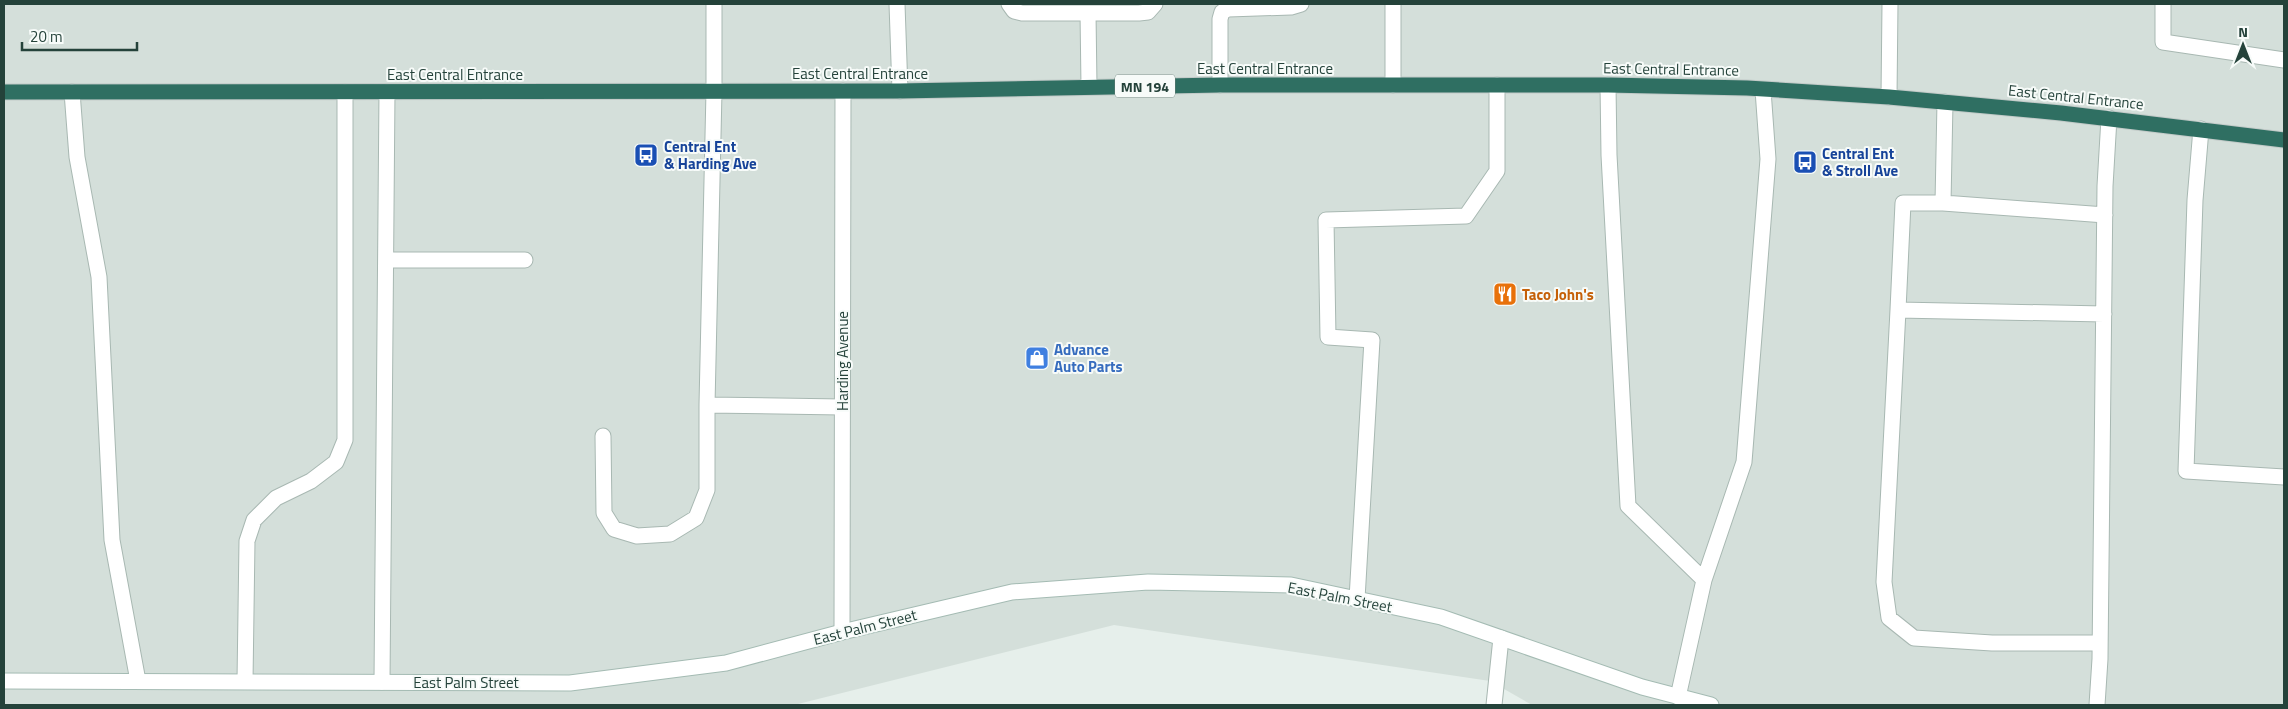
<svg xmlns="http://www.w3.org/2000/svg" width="2288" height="709" viewBox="0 0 2288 709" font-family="'Titillium Web',sans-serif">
<rect width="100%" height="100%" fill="#e6efeb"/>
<path fill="#d4dfda" d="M4 4H2284V705H1532L1490 681 1114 625 794 705H4Z"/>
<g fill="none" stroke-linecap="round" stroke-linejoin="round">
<g stroke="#a8b8b2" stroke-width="17">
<path id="lane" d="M897 4 900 91
M1009 4 1014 11 1022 13H1139L1148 12 1155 4
M1393 4V85
M2163 4V42L2284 60
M1088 13 1089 86
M1220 85V19L1222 12 1228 9 1291 7 1301 4
M1608 85 1609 155 1628 506 1704 580 1678 697
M714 91 707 405 842 407
M72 92 77 157 99 277 112 540 138 681
M1945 102 1943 203H1903L1898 310 2104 314
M2201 129 2195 200 2186 471 2284 477
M1943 203 2105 215
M387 260H525
M1898 310 1884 582 1889 618 1914 638 1992 643H2100
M603 436 604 513 614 529 637 536 670 534 696 518 707 490V405
M1704 580 1744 462 1768 159 1763 90
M1357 599 1372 340 1328 337 1326 220 1466 216 1497 171V85
M245 681 247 541 254 520 276 498 311 481 336 462 345 440V92
M382 682 387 92
M1494 705 1501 638
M2097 705 2100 659 2105 186 2109 118"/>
</g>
<g stroke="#a8b8b2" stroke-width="17">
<path id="street" d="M714 91V4
M1889 97 1890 4
M842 632 843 91"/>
</g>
<g stroke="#a4bbb3" stroke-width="17">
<path id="secondary" d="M4 681 570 683 726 663 842 632 1012 592 1148 582 1291 585 1441 617 1642 687 1711 705"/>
</g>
<g stroke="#c2cac8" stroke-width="17">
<path id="highway" d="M4 92 900 91 1220 85H1608L1747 88 1889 97 2061 113 2284 140"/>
</g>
<use href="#lane" stroke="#fff" stroke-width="15"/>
<use href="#street" stroke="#fff" stroke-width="15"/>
<use href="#secondary" stroke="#fff" stroke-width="15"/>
<use href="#highway" stroke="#2f6f62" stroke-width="15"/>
</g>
<defs>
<g id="bus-square" transform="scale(1.25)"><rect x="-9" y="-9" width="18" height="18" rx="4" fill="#1a4fb4" stroke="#f7fbf9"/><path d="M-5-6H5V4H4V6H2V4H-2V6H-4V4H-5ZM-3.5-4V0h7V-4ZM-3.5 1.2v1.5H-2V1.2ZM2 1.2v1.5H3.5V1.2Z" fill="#fff"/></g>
<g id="restaurant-square" transform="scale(1.25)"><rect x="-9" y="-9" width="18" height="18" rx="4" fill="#e8710a" stroke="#f7fbf9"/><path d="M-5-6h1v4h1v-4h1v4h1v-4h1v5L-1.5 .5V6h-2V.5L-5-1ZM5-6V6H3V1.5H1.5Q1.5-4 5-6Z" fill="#fff"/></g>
<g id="shop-square" transform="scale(1.25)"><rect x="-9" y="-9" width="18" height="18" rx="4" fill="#3f7fe0" stroke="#f7fbf9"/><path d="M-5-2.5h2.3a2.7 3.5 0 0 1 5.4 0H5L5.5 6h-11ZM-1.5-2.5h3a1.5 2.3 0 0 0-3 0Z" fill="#fff"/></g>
</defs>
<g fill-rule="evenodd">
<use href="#bus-square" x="646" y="155"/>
<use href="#bus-square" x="1805" y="162"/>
<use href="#restaurant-square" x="1505" y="294"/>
<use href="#shop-square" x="1037" y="358"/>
</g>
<g text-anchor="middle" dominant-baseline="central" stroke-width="4" stroke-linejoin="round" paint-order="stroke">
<rect fill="#f7fbf9" stroke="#637a73" stroke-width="1" x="1115" y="74.5" width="60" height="23" rx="4"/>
<g font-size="14" font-weight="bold" fill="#24423a">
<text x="1145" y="86">MN 194</text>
</g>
<g font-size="15" fill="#24423a" stroke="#f7fbf9">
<text x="1265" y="68">East Central Entrance</text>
<text transform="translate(1671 69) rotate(1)">East Central Entrance</text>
<text x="860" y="73">East Central Entrance</text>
<text x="455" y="74">East Central Entrance</text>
<text transform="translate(2076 97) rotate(6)">East Central Entrance</text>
<text transform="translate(842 361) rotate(-90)">Harding Avenue</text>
<text transform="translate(1340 597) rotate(11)">East Palm Street</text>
<text transform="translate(865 627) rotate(-14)">East Palm Street</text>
<text x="466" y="682">East Palm Street</text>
</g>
<g font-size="15" font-weight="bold" fill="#164399" stroke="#f7fbf9" text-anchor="start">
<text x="664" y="146">Central Ent<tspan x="664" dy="17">&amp; Harding Ave</tspan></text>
<text x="1822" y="153">Central Ent<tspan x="1822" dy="17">&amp; Stroll Ave</tspan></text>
</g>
<g font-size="15" font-weight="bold" fill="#c56008" stroke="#f7fbf9" text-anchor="start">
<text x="1522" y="294">Taco John's</text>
</g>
<g font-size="15" font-weight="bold" fill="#366cbe" stroke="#f7fbf9" text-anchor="start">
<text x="1054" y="349">Advance<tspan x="1054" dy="17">Auto Parts</tspan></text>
</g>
</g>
<rect width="2288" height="709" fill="none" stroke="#24423a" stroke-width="10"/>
<g transform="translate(2243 45)" stroke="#f7fbf9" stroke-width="4" paint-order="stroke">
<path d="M0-4L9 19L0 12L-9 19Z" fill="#24423a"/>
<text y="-8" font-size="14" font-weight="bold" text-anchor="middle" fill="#24423a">N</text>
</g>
<path d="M22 42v8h115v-8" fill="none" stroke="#24423a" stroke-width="2.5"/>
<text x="30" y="42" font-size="15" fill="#24423a" stroke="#f7fbf9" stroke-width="4" paint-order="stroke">20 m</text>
</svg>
